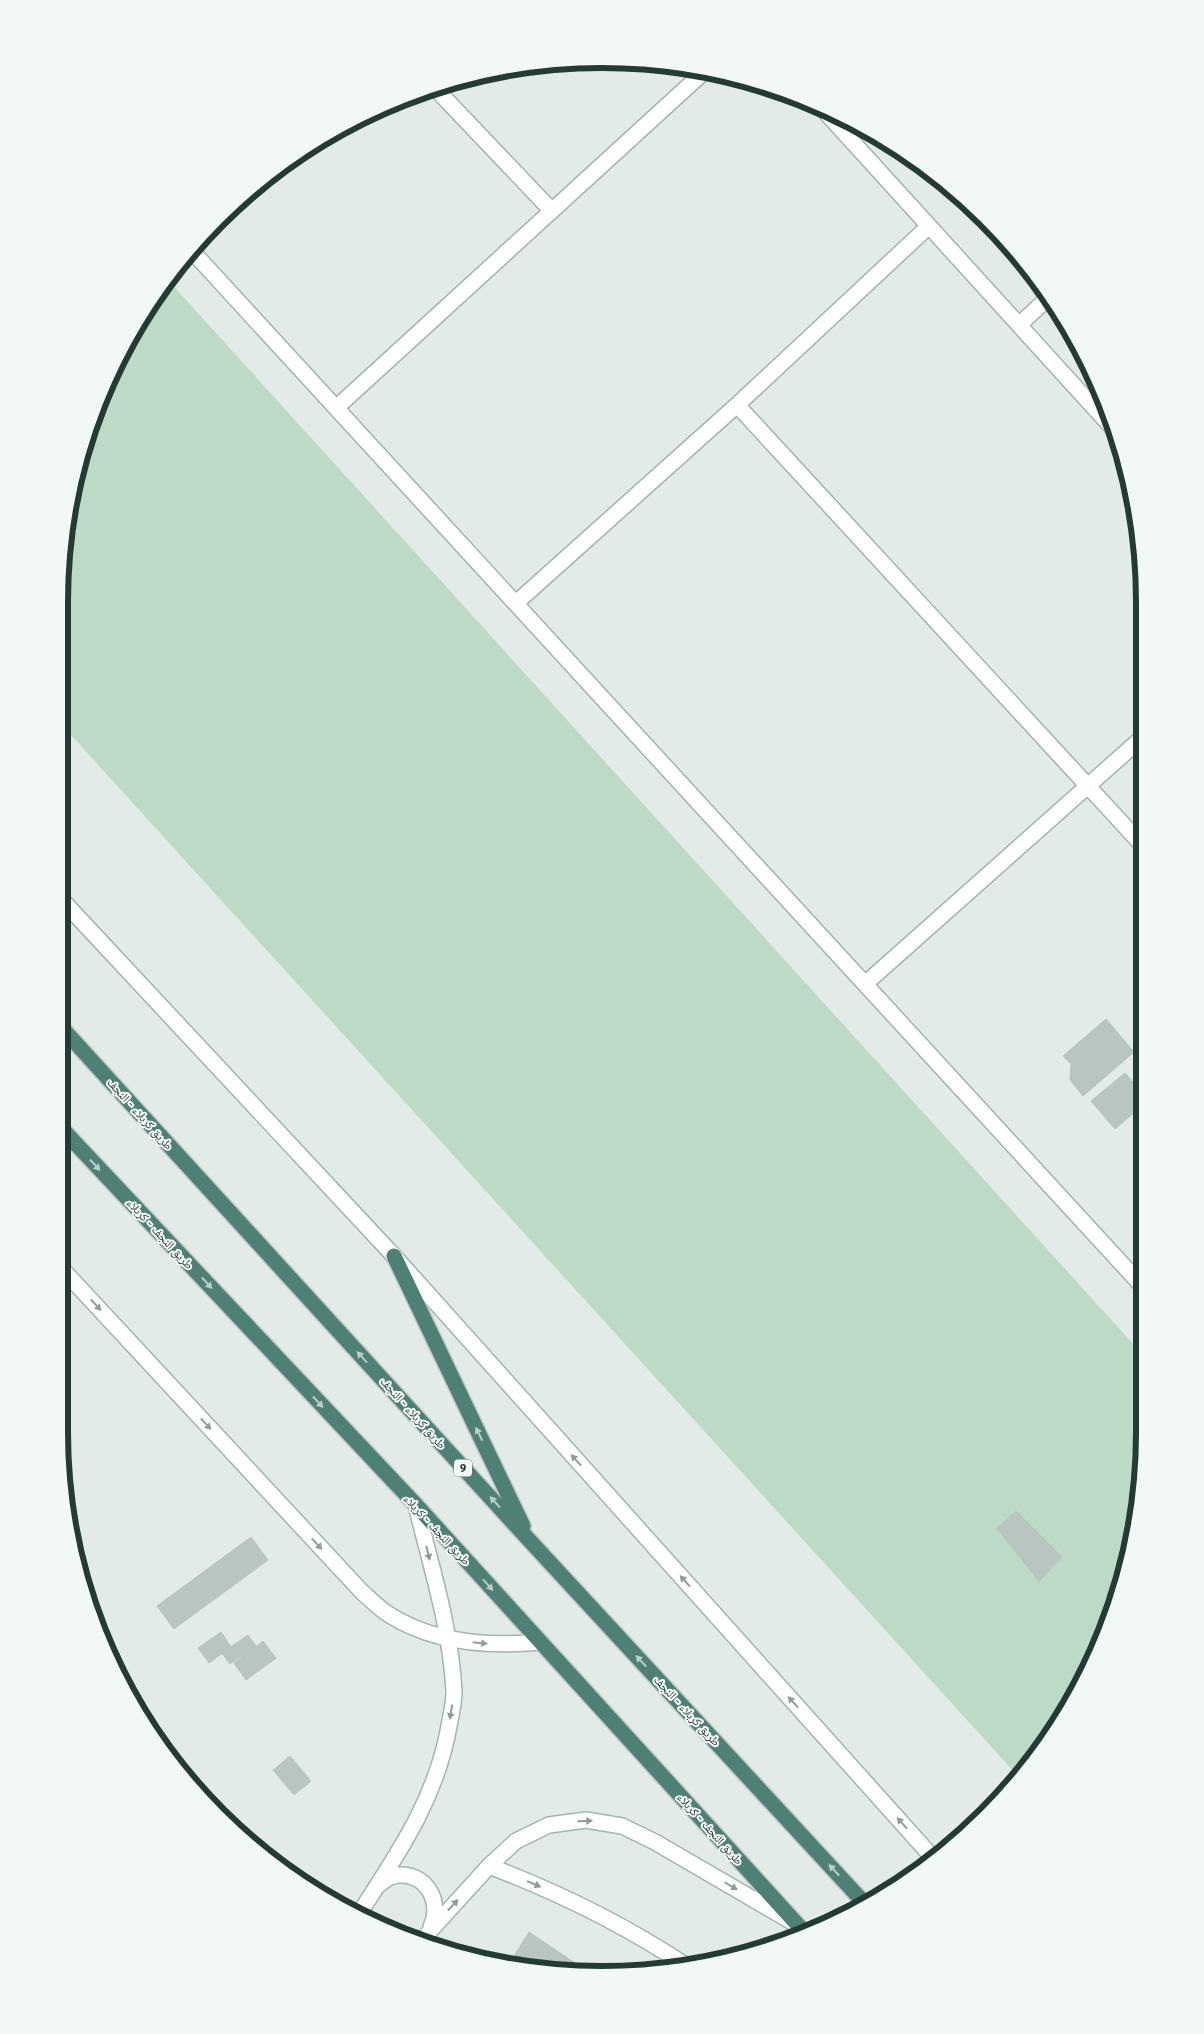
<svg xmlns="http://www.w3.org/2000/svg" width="1204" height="2034" viewBox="0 0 1204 2034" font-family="'Fira Sans','Noto Naskh Arabic',sans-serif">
<rect width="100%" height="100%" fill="#e2ebe7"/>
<path fill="#bddac6" d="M167 279 1144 1356V1468L1117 1606 1054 1734 1017 1775 61 724 60 566 88 427 150 300Z"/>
<path fill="#b8c5c0" stroke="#b5c4be" d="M1106 1019 1134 1052 1083 1096 1070 1080 1071 1064 1063 1056Z
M1125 1073 1144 1095V1104L1115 1129 1091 1101Z
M1016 1511 1062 1557 1039 1581 997 1528Z
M251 1537 268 1560 174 1629 157 1606Z
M221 1632 231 1647 209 1663 198 1648Z
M248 1635 256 1646 230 1664 222 1653Z
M263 1641 276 1658 246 1680 234 1663Z
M290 1756 311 1781 294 1795 273 1770Z
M529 1932 587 1971 586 1972 531 1971 508 1966Z"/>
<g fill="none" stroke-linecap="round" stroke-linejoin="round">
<g stroke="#a5b2ae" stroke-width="18">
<path id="minor" d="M435 88 552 211
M819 105 1118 434
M191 250 1144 1288
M1019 325 1048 298
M737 405 1144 847
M336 408 707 69
M516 603 737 405 929 226
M865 984 1144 736"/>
</g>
<g stroke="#a2b5af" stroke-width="18">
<path id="secondary" d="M61 899 394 1256 934 1859
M63 1270 362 1592C370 1599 379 1608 388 1614 433 1643 489 1647 540 1642
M489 1866C560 1893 625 1925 688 1967
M377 1886C381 1883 386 1879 390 1877 422 1867 444 1899 431 1927
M357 1917C397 1855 436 1800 449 1726 451 1715 454 1703 454 1692 451 1628 431 1567 416 1505
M422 1942 430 1931 489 1866 516 1841 549 1825 586 1820 622 1826 655 1842 794 1923"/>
</g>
<g stroke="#c2c8c6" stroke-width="18">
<path id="trunk" d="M62 1028 530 1541 867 1906
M62 1129 416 1505 807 1935
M394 1256 523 1526"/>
</g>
<use href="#minor" stroke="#fff" stroke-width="15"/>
<use href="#secondary" stroke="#fff" stroke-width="15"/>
<use href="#trunk" stroke="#4e8076" stroke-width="15"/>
</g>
<defs><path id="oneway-solid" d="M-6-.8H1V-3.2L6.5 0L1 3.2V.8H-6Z" transform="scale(1.25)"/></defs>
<g fill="#b9cec9">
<use href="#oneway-solid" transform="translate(95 1165) rotate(47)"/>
<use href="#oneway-solid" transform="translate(207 1283) rotate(47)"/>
<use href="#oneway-solid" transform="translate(362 1357) rotate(-132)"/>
<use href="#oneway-solid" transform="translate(318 1402) rotate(47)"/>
<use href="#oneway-solid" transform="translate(479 1434) rotate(-116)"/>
<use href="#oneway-solid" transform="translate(495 1502) rotate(-132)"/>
<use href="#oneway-solid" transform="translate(488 1585) rotate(48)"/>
<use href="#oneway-solid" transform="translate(641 1661) rotate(-133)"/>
<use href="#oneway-solid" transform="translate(834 1870) rotate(-133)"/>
</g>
<g fill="#929c9a">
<use href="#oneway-solid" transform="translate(96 1305) rotate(47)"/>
<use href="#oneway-solid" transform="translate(206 1424) rotate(47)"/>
<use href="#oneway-solid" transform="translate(576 1460) rotate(-132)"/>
<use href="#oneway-solid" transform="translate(317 1544) rotate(47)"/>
<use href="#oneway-solid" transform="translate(428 1553) rotate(76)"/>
<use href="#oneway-solid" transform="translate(685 1581) rotate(-132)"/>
<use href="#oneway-solid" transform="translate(480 1643) rotate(6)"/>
<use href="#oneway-solid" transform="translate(793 1702) rotate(-132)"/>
<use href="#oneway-solid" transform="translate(451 1712) rotate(99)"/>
<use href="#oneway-solid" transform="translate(585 1821) rotate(-1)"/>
<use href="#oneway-solid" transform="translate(902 1823) rotate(-132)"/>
<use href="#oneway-solid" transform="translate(534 1884) rotate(23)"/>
<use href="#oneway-solid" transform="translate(731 1886) rotate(30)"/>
<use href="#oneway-solid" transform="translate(453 1905) rotate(-47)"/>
</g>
<g text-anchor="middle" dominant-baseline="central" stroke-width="4" stroke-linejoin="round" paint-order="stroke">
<rect fill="#f2f8f5" stroke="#62736f" stroke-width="1" x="454" y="1459.5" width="18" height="17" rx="4"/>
<g font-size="11" font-weight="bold" fill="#243a35">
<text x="463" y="1468">9</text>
</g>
<g font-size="12" fill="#243a35" stroke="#f2f8f5">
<text transform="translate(140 1114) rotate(48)">طريق کربلاء - النجف</text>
<text transform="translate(160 1234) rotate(47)">طريق النجف - کربلاء</text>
<text transform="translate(413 1413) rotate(48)">طريق کربلاء - النجف</text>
<text transform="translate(437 1530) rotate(47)">طريق النجف - کربلاء</text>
<text transform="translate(687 1711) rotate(47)">طريق کربلاء - النجف</text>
<text transform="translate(710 1829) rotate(48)">طريق النجف - کربلاء</text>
</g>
</g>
<path d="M0 0H1204V2034H0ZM602 68H602A534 534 0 0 1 1136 602V1432A534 534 0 0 1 602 1966H602A534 534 0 0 1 68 1432V602A534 534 0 0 1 602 68Z" fill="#f2f8f5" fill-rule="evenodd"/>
<path fill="none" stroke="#243a35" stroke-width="6" d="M602 68H602A534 534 0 0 1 1136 602V1432A534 534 0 0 1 602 1966H602A534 534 0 0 1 68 1432V602A534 534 0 0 1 602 68Z"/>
</svg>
